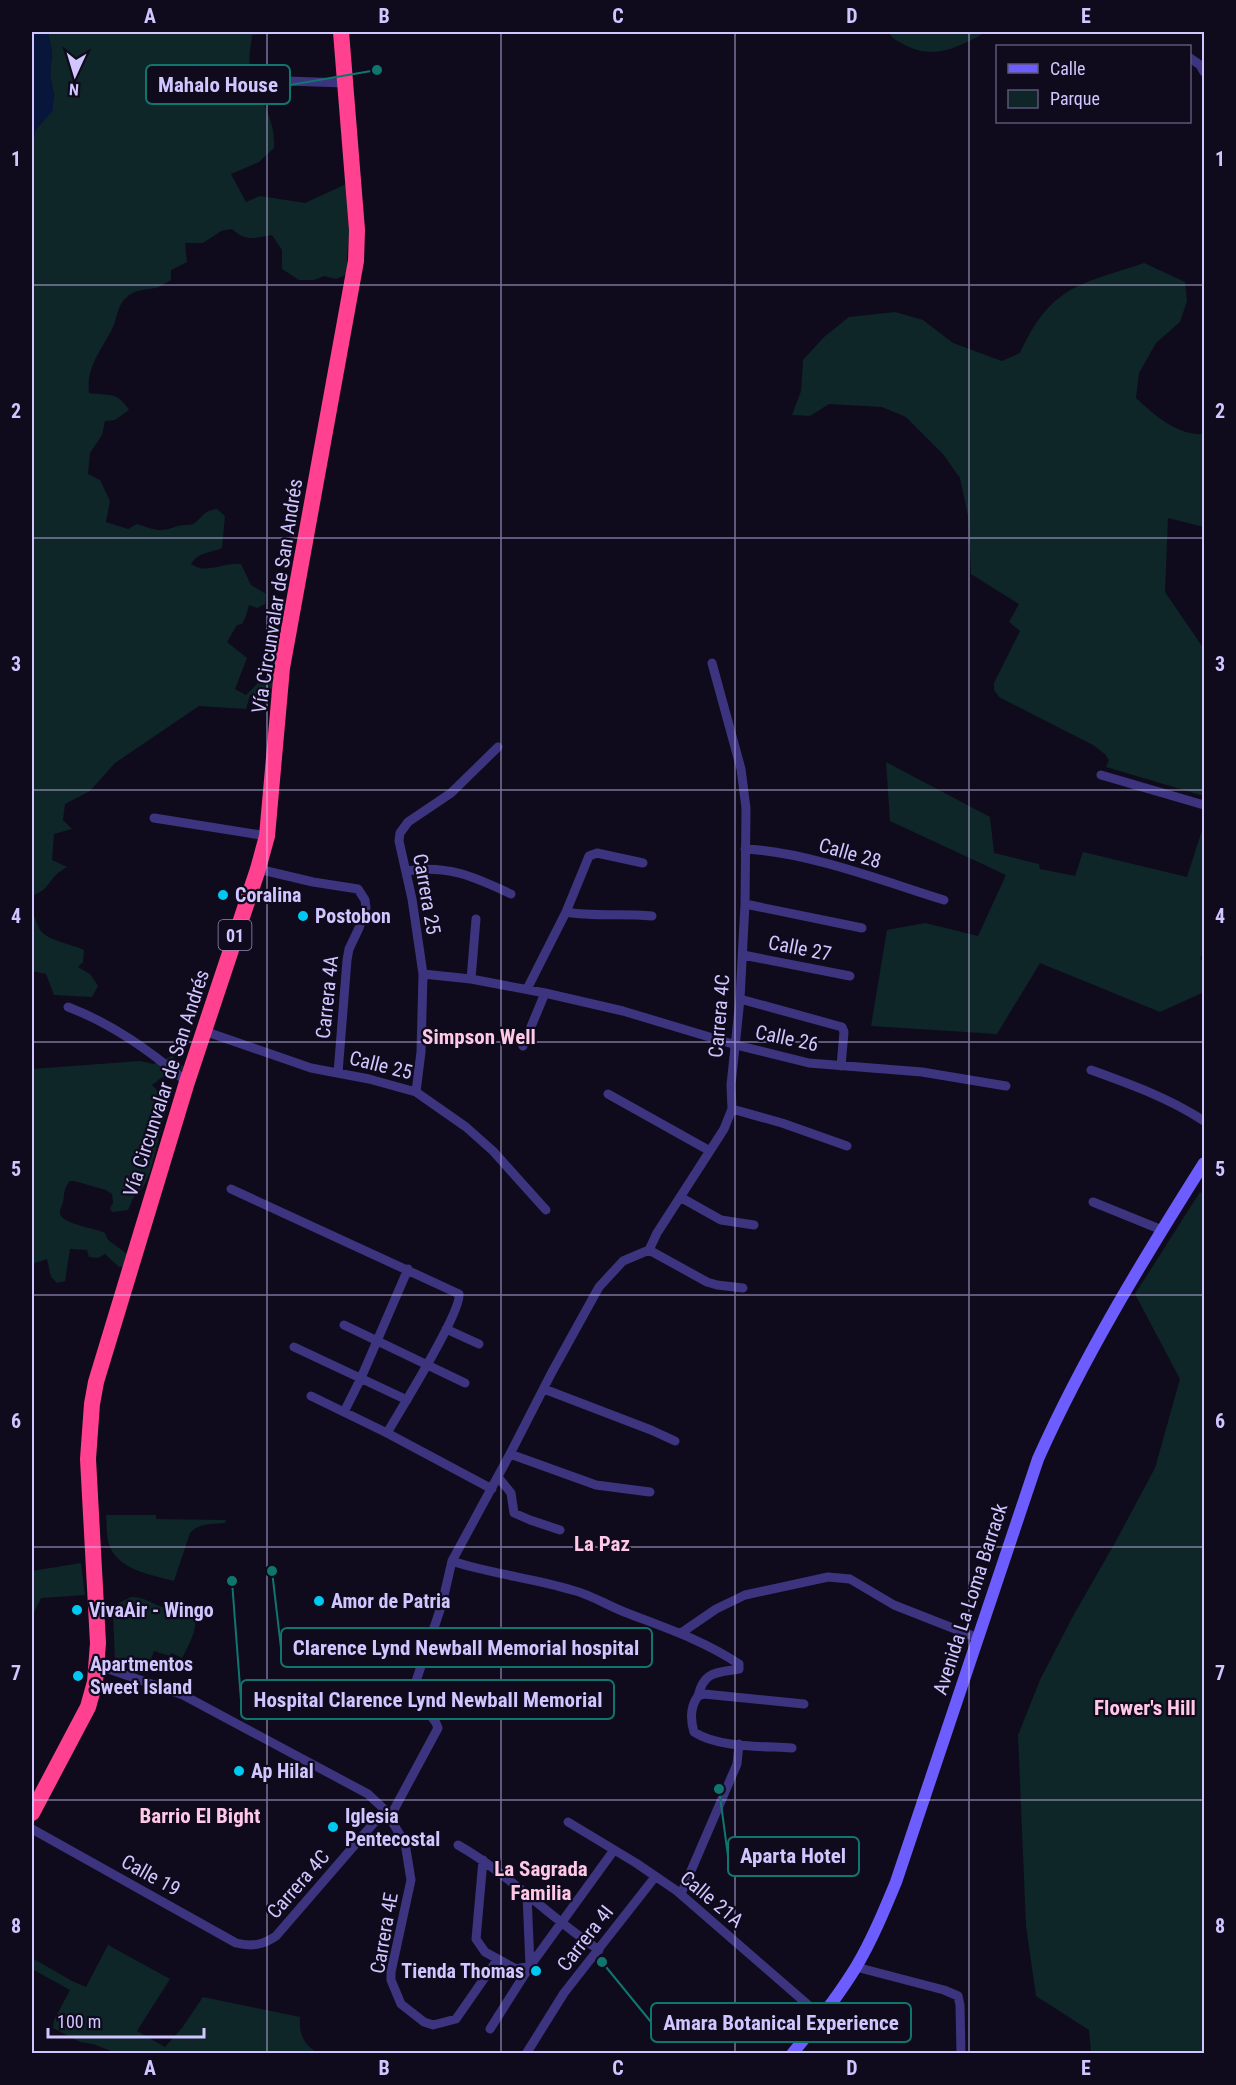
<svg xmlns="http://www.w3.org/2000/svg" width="1236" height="2085" viewBox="0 0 1236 2085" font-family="'Roboto Condensed',sans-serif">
<rect width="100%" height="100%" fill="#0f0b1d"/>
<path fill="#0e2627" d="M48 32H333L334 34 316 32 252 35C251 45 248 59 250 68 257 98 276 116 274 148L259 162 231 174 246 202 260 196 305 203 346 184 349 231 347 257 348 274 336 279 324 276 314 280H299L282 269V250L272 235C255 238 246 242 232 229L221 231 203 243H185L187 262 171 270V280C167 282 163 285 159 287 149 290 136 289 128 296 116 306 118 318 112 329 101 351 86 367 89 393 109 396 117 391 129 410L115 420 105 421 102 435 90 453 88 474 100 480 110 501 106 522 128 529 137 524C155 530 160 533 178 526 183 524 189 526 193 524 203 518 202 511 217 509L225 516 222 548C211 553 198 552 191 564 206 575 223 562 241 564L251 585 266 594 265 604 257 608 249 605 246 616 242 624 237 625 227 642 247 658 235 689 246 695 258 683 275 681 274 696 250 695 246 709 199 706 115 763 90 791 65 804 63 820 72 829 54 834 52 860 67 867C63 870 58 872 55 876 44 888 48 889 32 896V147L35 131 54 96 50 75 52 53Z
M889 32H980L981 35C954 49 932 60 903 44 896 40 892 39 889 32Z
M1144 263 1185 282 1187 301 1180 322 1156 343 1139 373 1136 398C1154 415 1178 436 1204 434V527L1168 518 1165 592 1204 649V796L1106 767 1109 760 1105 754 1093 745 999 697 994 690V683L1020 631 1009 622 1019 604 971 574 968 516 960 478 943 454 906 417 882 407 829 404 810 416 792 415 801 391 803 360 824 337 849 317 895 312 923 320 953 343 1002 361 1020 353C1031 329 1045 305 1069 291 1088 279 1122 271 1144 263Z
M886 762 990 817 994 853 1039 864 1040 869 1075 876 1083 852 1187 877 1204 824V951L1200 959 1204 961V992L1160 1012 1040 963 997 1034 871 1026 887 930 925 923 978 936 1006 875 890 821Z
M32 913C36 918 37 925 40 930 48 941 72 944 84 950L83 962 78 967 90 974 98 986 92 997 54 995 46 974 32 971Z
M172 1056 184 1067C177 1078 171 1074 161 1078 158 1080 155 1083 152 1085L158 1091 170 1097C168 1104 161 1124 161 1130L150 1172 144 1186 133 1198 128 1210 112 1212 110 1208 113 1203 112 1194 106 1190 74 1181H70C63 1189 65 1193 63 1202 62 1207 58 1212 61 1216 67 1225 95 1228 105 1233L108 1240 131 1257 126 1266 119 1267 105 1254 98 1258 89 1257 87 1250 70 1249 65 1281 57 1283 51 1277 47 1259 32 1264V1069L140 1061 153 1064Z
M1200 1192 1204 1195V2053H1091L1089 2030 1036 1996 1026 1926 1018 1735 1040 1680 1072 1618 1116 1541 1155 1468 1180 1379 1135 1294Z
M106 1515H156V1519L226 1520 225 1523C213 1524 199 1523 190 1533L174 1581C152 1575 117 1570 109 1544 106 1535 107 1524 106 1515Z
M81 1563 85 1595 41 1598 32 1617V1571Z
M131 1597C144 1597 151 1603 162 1607 169 1609 175 1606 181 1607 209 1612 189 1644 182 1658L171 1653 170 1656 154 1651 146 1673 121 1664 115 1659 113 1613 119 1603Z
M108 1945 170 1979 137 2031 165 2047 182 2028 203 1997 300 2017C299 2034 303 2044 318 2053H116L93 2044 80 2042 53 2028 54 2020 70 1990 32 1969V1958L72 1981 86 1987Z"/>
<path fill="#07163a" d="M32 32H48L52 53 50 75 54 96 53 104V110L35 131 32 147Z"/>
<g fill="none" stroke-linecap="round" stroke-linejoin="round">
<path stroke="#3c347e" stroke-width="9" d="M1190 58 1200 65 1204 72
M287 81 344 83
M712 663 741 769 746 808 745 904 740 999 731 1085 732 1109 724 1129 657 1233 649 1250 707 1282 717 1285 743 1288
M1101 775 1204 805
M154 818 267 836
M745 849C808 852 883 881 944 900
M258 869 313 882 358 889 365 900 366 908 359 928 349 949 347 960 338 1073
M406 871C447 864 475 877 511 894
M745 904 862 928
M566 912C594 917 623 913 652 916
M743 955 850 976
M423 974 471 979 545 993 623 1011 736 1045 809 1063 922 1072 1006 1086
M471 979 476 919
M527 989 566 912 589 856 597 853 643 863
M740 999 842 1027 844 1032 841 1066
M68 1007C113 1024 150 1051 187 1082
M204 1031 311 1068 369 1079 416 1092 466 1127 493 1151 546 1210
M523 1046 545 993
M1091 1070C1130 1084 1169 1098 1204 1121
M416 1092 421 1052 423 974 412 899 399 841 400 833 408 822 451 793 498 747
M608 1094 710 1151
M732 1109 782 1123 847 1146
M231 1189 459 1294C462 1311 400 1411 387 1433
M680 1197 721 1220 754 1225
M1093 1202 1162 1230
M344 1325 465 1383
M446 1329 479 1344
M294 1347 407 1400
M544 1389 651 1430 675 1441
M311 1396 387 1433 492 1489
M344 1412 361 1378 408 1269
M510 1454 596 1485 650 1492
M498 1477 511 1493 514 1513 530 1520 560 1530
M452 1561C491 1574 533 1578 572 1590 592 1595 608 1606 627 1613 666 1628 705 1641 739 1664V1669C718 1673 704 1670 698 1696
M681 1633 716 1609 745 1595 828 1577 850 1579 894 1605 978 1638
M97 1665 183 1695 368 1794 385 1810 405 1843 411 1880 391 1972V1980L401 2004 424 2022 433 2025 456 2019 497 1960
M792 1748C763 1746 718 1748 694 1732 690 1719 690 1707 698 1696L704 1694 804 1704
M390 1817 438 1728C433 1710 413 1710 413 1690L442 1604 452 1561 510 1454 552 1372 599 1287 623 1261 649 1250
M568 1822 636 1863 677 1891 822 2017
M32 1829 236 1943C252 1947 263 1945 276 1936L385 1810
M458 1845C509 1874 550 1918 599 1950
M483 1860 476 1939 485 1952 516 1969 530 1966 614 1850
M681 1894 737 1764 739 1744
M856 1967 944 1990 958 1996 960 2005 961 2054
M490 2029 530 1966 527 1895
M526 2054 564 1993 655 1877"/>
<path stroke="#6d5dff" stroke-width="12" d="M792 2054C815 2026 837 1998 856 1967 872 1940 884 1911 896 1882L1038 1459C1084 1356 1144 1258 1204 1163"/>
<path stroke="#ff418f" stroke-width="16" d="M32 1813 88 1707 95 1682 98 1643 88 1459 92 1404 96 1382 187 1082 258 869 267 836 282 668 356 261 357 230 341 32"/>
</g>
<path fill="none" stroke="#d1c6ff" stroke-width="1.5" stroke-opacity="0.55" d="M267 32V2054M501 32V2054M735 32V2054M969 32V2054M32 285H1204M32 538H1204M32 790H1204M32 1042H1204M32 1295H1204M32 1547H1204M32 1800H1204"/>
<g fill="#00c9f1" stroke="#0f0b1d" stroke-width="2">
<circle cx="223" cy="895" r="6"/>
<circle cx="303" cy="916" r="6"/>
<circle cx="319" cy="1601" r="6"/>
<circle cx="77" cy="1610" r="6"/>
<circle cx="78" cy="1676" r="6"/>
<circle cx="239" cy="1771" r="6"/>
<circle cx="333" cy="1827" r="6"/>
<circle cx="536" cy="1971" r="6"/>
</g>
<g text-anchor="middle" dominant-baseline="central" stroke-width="4.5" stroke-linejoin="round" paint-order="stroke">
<rect fill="#0f0b1d" stroke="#978ebb" stroke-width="1.5" x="218.5" y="920" width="33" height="30" rx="4.5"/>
<g font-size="18" font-weight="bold" fill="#d1c6ff">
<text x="235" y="935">01</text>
</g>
<g font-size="20" fill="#d1c6ff" stroke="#0f0b1d">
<text transform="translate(277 596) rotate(-81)">Vía Circunvalar de San Andrés</text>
<text transform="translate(850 853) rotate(16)">Calle 28</text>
<text transform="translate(427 894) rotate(80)">Carrera 25</text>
<text transform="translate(800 948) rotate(11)">Calle 27</text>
<text transform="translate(327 997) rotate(-84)">Carrera 4A</text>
<text transform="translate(719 1016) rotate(-85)">Carrera 4C</text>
<text transform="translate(787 1038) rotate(12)">Calle 26</text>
<text transform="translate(381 1065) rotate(14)">Calle 25</text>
<text transform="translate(166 1083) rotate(-72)">Vía Circunvalar de San Andrés</text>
<text transform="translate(970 1599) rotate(-72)">Avenida La Loma Barrack</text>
<text transform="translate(151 1875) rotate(29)">Calle 19</text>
<text transform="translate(298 1884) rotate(-49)">Carrera 4C</text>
<text transform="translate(712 1899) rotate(40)">Calle 21A</text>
<text transform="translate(384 1933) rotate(-80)">Carrera 4E</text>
<text transform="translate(585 1938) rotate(-52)">Carrera 4I</text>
</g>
<g font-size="20" font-weight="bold" fill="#d1c6ff" stroke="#0f0b1d" text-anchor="start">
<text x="235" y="895">Coralina</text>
<text x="315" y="916">Postobon</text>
<text x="331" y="1601">Amor de Patria</text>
<text x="89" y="1610">VivaAir - Wingo</text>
<text x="90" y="1664">Apartmentos<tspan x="90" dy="23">Sweet Island</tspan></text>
<text x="251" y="1771">Ap Hilal</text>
<text x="345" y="1816">Iglesia<tspan x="345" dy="23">Pentecostal</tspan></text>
<text x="524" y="1971" text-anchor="end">Tienda Thomas</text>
</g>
<g font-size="21" font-weight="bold" fill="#ffc8e7" stroke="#0f0b1d">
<text x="479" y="1037">Simpson Well</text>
<text x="602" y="1544">La Paz</text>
<text x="1145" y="1708">Flower's Hill</text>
<text x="200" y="1816">Barrio El Bight</text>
<text x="541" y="1869">La Sagrada<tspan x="541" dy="24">Familia</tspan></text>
</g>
</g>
<path fill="none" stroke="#0f766e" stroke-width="2" d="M377 70L290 85M272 1571L281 1648M232 1581L241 1700M719 1789L728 1856M602 1962L651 2022"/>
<g fill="#0f766e" stroke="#0f0b1d" stroke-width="2">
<circle cx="377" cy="70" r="6"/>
<circle cx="272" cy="1571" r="6"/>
<circle cx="232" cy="1581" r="6"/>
<circle cx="719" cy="1789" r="6"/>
<circle cx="602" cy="1962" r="6"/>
</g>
<g fill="#0f0b1d" stroke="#0f766e" stroke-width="2">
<rect x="146" y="65" width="144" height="39" rx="6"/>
<rect x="281" y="1628" width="371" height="39" rx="6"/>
<rect x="241" y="1680" width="373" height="39" rx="6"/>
<rect x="728" y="1837" width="131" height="39" rx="6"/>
<rect x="651" y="2003" width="260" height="39" rx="6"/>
</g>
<g font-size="21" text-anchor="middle" font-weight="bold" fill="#d1c6ff">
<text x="218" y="92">Mahalo House</text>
<text x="466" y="1655">Clarence Lynd Newball Memorial hospital</text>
<text x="428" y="1707">Hospital Clarence Lynd Newball Memorial</text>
<text x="793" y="1863">Aparta Hotel</text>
<text x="781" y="2030">Amara Botanical Experience</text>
</g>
<rect width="1236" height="2085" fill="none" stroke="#0f0b1d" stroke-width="66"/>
<rect x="996" y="45" width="195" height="78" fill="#0f0b1d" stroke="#5d5677" stroke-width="1.5"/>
<rect x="1008" y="64" width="30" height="9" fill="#6d5dff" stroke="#5d5677" stroke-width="1.5"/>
<text x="1050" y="75" font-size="18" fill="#d1c6ff">Calle</text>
<rect x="1008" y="90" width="30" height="18" fill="#0e2627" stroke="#5d5677" stroke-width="1.5"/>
<text x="1050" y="105" font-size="18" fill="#d1c6ff">Parque</text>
<g transform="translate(75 75) rotate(184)" stroke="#0f0b1d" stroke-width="4.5" paint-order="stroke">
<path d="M0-4.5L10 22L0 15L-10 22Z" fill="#d1c6ff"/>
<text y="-9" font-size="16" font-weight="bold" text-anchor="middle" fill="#d1c6ff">N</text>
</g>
<path d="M48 2028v9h156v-9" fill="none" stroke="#d1c6ff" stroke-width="3"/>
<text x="57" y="2028" font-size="18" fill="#d1c6ff" stroke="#0f0b1d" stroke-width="4.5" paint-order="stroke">100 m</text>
<rect x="33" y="33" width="1170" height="2019" fill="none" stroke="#d1c6ff" stroke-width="2"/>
<g font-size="20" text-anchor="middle" font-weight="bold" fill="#d1c6ff">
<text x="150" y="23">A</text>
<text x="384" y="23">B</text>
<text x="618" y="23">C</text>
<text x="852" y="23">D</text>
<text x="1086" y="23">E</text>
<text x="16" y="166">1</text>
<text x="1220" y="166">1</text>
<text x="16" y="418">2</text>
<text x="1220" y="418">2</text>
<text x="16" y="671">3</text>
<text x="1220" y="671">3</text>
<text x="16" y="923">4</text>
<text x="1220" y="923">4</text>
<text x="16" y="1176">5</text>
<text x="1220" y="1176">5</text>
<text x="16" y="1428">6</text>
<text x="1220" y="1428">6</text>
<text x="16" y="1680">7</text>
<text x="1220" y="1680">7</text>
<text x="16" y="1933">8</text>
<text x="1220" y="1933">8</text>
<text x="150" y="2075">A</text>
<text x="384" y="2075">B</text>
<text x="618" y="2075">C</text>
<text x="852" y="2075">D</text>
<text x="1086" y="2075">E</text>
</g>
</svg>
